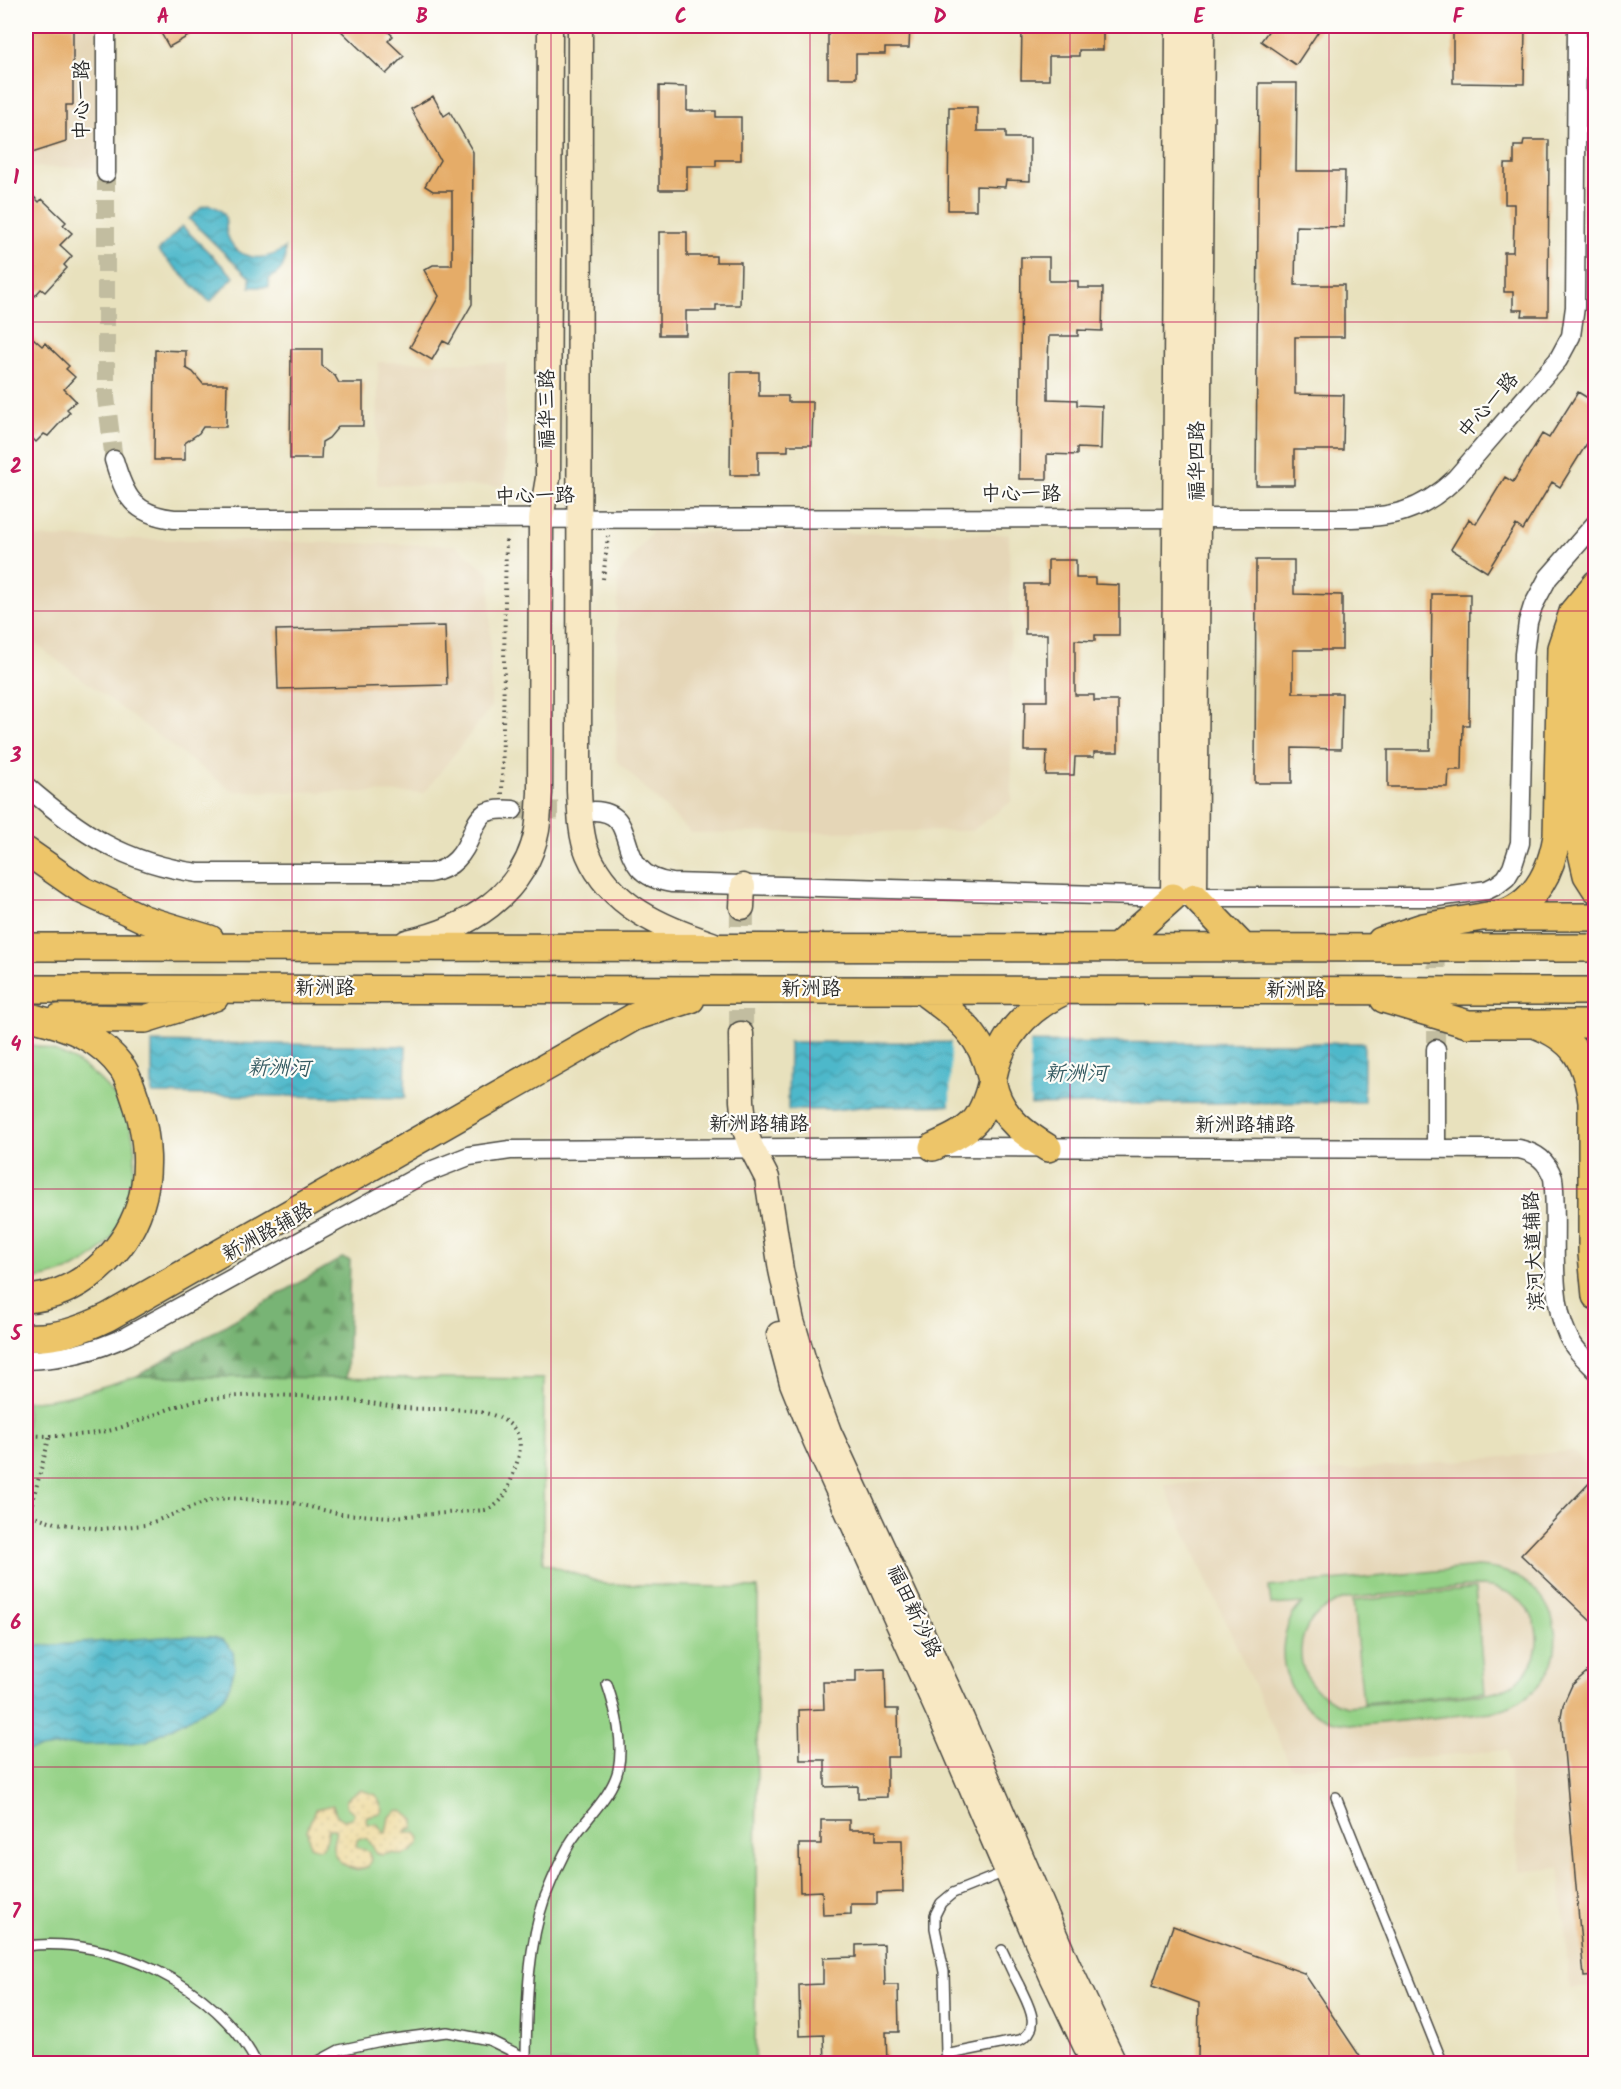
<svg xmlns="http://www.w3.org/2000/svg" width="1621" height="2089" viewBox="0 0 1621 2089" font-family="Kalam,'LXGW WenKai TC',sans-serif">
<defs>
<pattern id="forest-firs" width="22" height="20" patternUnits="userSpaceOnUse" patternTransform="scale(1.5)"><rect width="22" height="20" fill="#78b474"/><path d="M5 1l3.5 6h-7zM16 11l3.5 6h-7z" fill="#63935f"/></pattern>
<pattern id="sand-dots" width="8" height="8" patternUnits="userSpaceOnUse" patternTransform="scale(1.5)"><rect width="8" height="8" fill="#eeda9e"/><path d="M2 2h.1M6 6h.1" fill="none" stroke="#cb8" stroke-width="1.8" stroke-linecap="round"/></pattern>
<pattern id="water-waves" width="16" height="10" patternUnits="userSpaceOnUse" patternTransform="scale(1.5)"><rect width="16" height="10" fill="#4db8ca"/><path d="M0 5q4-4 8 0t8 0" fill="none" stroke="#4096a4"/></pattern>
</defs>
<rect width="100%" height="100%" fill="#fdfcf7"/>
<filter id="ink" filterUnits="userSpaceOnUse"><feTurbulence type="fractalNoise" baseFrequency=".0167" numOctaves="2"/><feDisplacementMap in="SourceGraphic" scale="12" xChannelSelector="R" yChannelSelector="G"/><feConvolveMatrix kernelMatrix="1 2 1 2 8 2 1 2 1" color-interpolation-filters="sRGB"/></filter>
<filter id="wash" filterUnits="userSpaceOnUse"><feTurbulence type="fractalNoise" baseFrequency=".008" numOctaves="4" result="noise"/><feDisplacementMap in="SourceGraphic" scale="24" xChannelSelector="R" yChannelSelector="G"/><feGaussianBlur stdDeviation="1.35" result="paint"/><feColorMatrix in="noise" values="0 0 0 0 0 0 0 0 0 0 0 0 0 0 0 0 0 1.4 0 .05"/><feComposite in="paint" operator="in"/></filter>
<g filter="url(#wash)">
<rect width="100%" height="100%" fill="#e8e1bd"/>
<path fill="#e5d6b7" d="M26 26H98V168L26 167Z
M1595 82H1596L1595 324 1592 322Z
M378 362 506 363 505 486 377 485Z
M652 532 1009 534 1012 801 972 831 691 833 616 760 618 575Z
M26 537 455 545 490 573 491 707 424 793 232 791 26 637Z
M1573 1451 1595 1472V1987L1570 1989 1559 1868 1519 1872 1507 1750 1291 1768 1164 1485Z"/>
<path fill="#95d287" stroke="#607e59" stroke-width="1.5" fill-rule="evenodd" d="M26 1044C80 1052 131 1094 135 1152 135 1159 134 1168 133 1175 131 1198 121 1230 104 1247 84 1268 54 1278 26 1280Z
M137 1376 544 1379 543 1563 605 1584 758 1588 755 2063 26 2064V1401C63 1401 101 1387 137 1376Z
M1478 1567C1573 1571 1585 1692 1491 1712L1361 1725C1349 1724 1339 1724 1328 1720 1288 1705 1272 1656 1291 1618 1293 1613 1298 1608 1302 1603L1271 1605 1269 1587ZM1478 1586C1551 1587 1559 1679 1488 1694L1347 1706C1284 1690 1286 1611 1350 1598Z
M1475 1589 1485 1692 1363 1703 1353 1601Z"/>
<path fill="url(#forest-firs)" stroke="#527050" stroke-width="1.5" d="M342 1258 350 1260 347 1378 137 1376Z"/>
<path fill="url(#sand-dots)" stroke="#8c8264" stroke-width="1.5" d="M361 1790 376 1795 383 1810 381 1813 367 1816 366 1819 367 1824H377L384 1833H386L389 1817 398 1810 403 1811 414 1820V1828L408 1829 405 1833H416L420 1838 419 1844 409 1853 402 1855 392 1853 381 1855 376 1852 368 1839 360 1838 357 1840 356 1847 368 1851 371 1859 368 1867C355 1874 335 1863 333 1848 332 1840 337 1836 335 1829H328L327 1839 321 1848 318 1849 310 1846 307 1830 315 1809 333 1805 337 1816 343 1820 352 1818 354 1813 346 1806V1801L351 1795Z"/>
<path fill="url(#water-waves)" stroke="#3c727a" stroke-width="1.5" d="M208 205C215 206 220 208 224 214 227 221 225 230 228 237 239 262 266 262 285 248 286 264 283 271 269 279V287H250V278L189 219 202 207Z
M182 226 234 277 210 302 158 251Z
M152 1042 406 1046 405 1098 152 1094Z
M789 1042 1364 1043V1102L872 1106 833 1110H788Z
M177 1636 213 1637 223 1640 233 1651 235 1668 229 1687 224 1696 214 1705 147 1741 123 1744 69 1745 26 1751V1647Z"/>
<path fill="#e8e1bd" d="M951 1039H1030V1108L950 1109Z"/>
<g id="blocks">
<path fill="#e5ac67" d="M26 26H73V105H66V142L26 155Z
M157 26H206L169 47Z
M336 26H382L393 36 388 41 404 56 386 74Z
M828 26H910L909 48H885V54H856V78H828Z
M1022 26H1103V50H1079V56H1049V80H1021Z
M1272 26H1322L1296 65 1261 41Z
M1453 26H1525L1524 84 1453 83Z
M1259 83H1297L1296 171H1345L1344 227 1296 226 1295 285H1344V337H1295V394L1344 395 1343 450H1294V485H1256Z
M659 86 687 87V111H716V117H741V160H716V166H687V190H659Z
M433 96 444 116 450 112 473 152 472 304 449 344 443 341 432 360 410 347 439 296 424 270 433 265H452V191H433L425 186 440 160 411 109Z
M949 107H977V131H1006V138H1030V181L1006 180 1005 187 976 186V210H948Z
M1524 140H1549L1548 316H1522L1523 310H1513V292H1504V252H1513L1514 222V204H1505V164H1514V146H1523Z
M26 189 39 202 42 199 66 222 63 225 72 233 60 245 72 256 64 265 67 268 45 292 41 289 26 306Z
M659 232H687V256H716V262H741L740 305H716V311H686V335H659Z
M1021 257H1049V281H1078V288H1103L1102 331 1078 330V336H1049L1048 360V399L1077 400V405L1102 406 1101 449 1077 448V455L1047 454V479H1019Z
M33 338 42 346 45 343 69 366 66 369 75 377 64 389 76 401 67 409 70 412 48 436 44 434 36 442 26 432V347Z
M291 349H322V366L335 376 339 383H363V426H339L329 438 322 442 321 459H290Z
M155 350 186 351V368L193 372 203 384H227L226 427H203L199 433 185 443V460H154Z
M731 372H759V396H788V402H813L812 445H788V451H758V475H730Z
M1578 392 1596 403V444L1589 440 1560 487 1552 482 1523 530 1516 525 1487 572 1451 549 1469 519 1476 524 1505 477 1513 482 1542 434 1549 438Z
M1048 560H1076V578H1095V584L1119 585V635H1095V641L1075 640V695H1094V701H1118V752H1094V757H1075L1074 775H1046L1047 751H1024L1025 701H1047V634H1025V584H1048Z
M1256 560H1294V594L1342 595V650H1293V693H1342L1341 749 1292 748V783H1255Z
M1432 594H1470L1469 725H1463L1462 770H1449L1448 787H1388V750H1430Z
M445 626 447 685 278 689 276 630Z
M1596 1476V1626L1521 1555Z
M1596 1664V1976L1584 1977 1561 1716 1563 1705 1572 1685Z
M885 1669 886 1709H898L899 1757H887V1797L858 1798V1786L825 1787V1760H800L799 1710 824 1709 823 1682H856V1670Z
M821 1820H849V1830H876V1840H902L903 1892 877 1893V1904H851V1914L823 1915 822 1891 800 1892 799 1844H821Z
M1173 1926 1304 1973 1365 2064H1202L1198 2057 1199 2003 1152 1986Z
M884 1944 885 1985H898L899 2032H886L887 2064H858V2061L825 2062 824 2035 800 2036 799 1985 823 1984V1958L856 1957V1945Z"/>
</g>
</g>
<g filter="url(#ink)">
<use href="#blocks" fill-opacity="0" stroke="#474641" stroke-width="1.5"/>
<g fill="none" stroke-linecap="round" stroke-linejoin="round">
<path stroke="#c2bda0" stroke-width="18" stroke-dasharray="18 9" stroke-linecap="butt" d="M106 173V397L114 460
M513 810 592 811
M1436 1049 1437 908"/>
<path stroke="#c2bda0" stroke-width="24" stroke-dasharray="24 12" stroke-linecap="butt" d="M741 1034 742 907"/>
<g stroke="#474641" stroke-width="12">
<path id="lane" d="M1336 1797 1443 2064
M26 1946C110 1935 218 1986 257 2064
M1002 1950C1008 1962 1013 1974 1019 1985 1027 2003 1044 2028 1020 2040L950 2054 946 2053 944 1972 935 1928V1915L941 1903 953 1893 1005 1872
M526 2056C527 2003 527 1949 545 1897 551 1882 562 1857 570 1843 584 1820 612 1796 618 1770 624 1742 616 1711 607 1684
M313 2064 339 2050 386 2040 447 2032 489 2040 538 2064
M1072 2064 1088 2057"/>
</g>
<g stroke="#474641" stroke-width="21">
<path id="street" d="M106 26V173
M114 460C125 497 133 514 174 519L1342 518C1391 518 1420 513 1456 478L1558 360 1571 336 1575 307 1577 26
M26 786C80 833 124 863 198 873H430C453 869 464 854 472 833 475 826 478 818 485 813 493 809 504 809 513 810
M594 811C645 812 607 874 672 883L1173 897H1437L1487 890 1497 885 1506 878 1512 868 1520 843 1524 654 1528 622 1533 606 1548 578 1596 523
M1436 1049V1149
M26 1360C62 1359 94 1352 127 1336L423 1174 469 1156 510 1150 933 1147 1519 1149C1537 1153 1547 1161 1553 1178 1559 1226 1547 1291 1567 1334 1573 1348 1585 1359 1596 1370"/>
</g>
<g stroke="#474641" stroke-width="27">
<path id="secondary" d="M580 26 579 790C580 811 580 835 588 854 610 906 663 928 712 944
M1173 897 1178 26
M1195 897 1202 26
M742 907 743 886
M407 942C467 929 525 895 537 830 539 818 539 805 540 793L541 519 548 478 550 26
M741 1034 742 1101 745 1130 751 1147 767 1178 781 1270 792 1321 809 1378 829 1432 962 1719 1067 1963 1115 2064
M779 1334 792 1383 815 1440 945 1727 1051 1974 1094 2064"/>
</g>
<g stroke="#474641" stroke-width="30">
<path id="primary" d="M1596 622 1590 631 1584 658 1581 849 1587 875 1596 889
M26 851 82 890 144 919 210 939
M1195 897 1244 948
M1482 917C1491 915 1502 915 1510 911 1540 897 1552 866 1557 836L1561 648 1573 612 1596 584
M1381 941 1423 927 1482 917H1596
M26 947 1596 948
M1116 948 1173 897
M26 989 1596 991
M921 990C941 1005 962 1019 976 1040 987 1056 990 1073 995 1092 1004 1119 1025 1134 1048 1148
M1384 999 1468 1024H1596
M59 1018 145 1019 215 997
M1534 1024C1575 1039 1586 1060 1592 1102V1254L1596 1296
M933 1147C948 1140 965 1133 976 1120 987 1105 991 1085 995 1068 1005 1031 1031 1007 1064 991
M26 1299C78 1296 124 1255 140 1206 150 1175 148 1138 138 1107 134 1095 130 1080 123 1069 100 1037 70 1027 34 1018
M26 1337C56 1339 81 1330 108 1317L634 1017 691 999"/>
</g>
<path stroke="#474641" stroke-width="4" stroke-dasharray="1.5 4.5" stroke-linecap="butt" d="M603 579 608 536
M502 794 506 537
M26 1435C53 1437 84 1436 112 1430 144 1422 173 1403 207 1399 252 1393 302 1395 347 1400 367 1402 386 1406 406 1408 436 1411 483 1404 508 1423 524 1434 521 1453 515 1468 509 1487 505 1504 485 1510L393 1517 341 1514 288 1502 228 1498 211 1500 145 1525 101 1529 55 1523 26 1513
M29 1515 50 1435"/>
<use href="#lane" stroke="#fff" stroke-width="9"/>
<use href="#street" stroke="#fff" stroke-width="18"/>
<use href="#secondary" stroke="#f8e8c3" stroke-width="24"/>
<use href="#primary" stroke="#edc569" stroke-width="27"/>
</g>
</g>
<path fill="none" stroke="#c2185b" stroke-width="1.5" stroke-opacity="0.55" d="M292 26V2064M551 26V2064M810 26V2064M1070 26V2064M1329 26V2064M26 322H1596M26 611H1596M26 900H1596M26 1189H1596M26 1478H1596M26 1767H1596"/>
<g text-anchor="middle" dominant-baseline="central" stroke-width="4.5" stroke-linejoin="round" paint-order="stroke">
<g font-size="20" fill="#2b2b2b" stroke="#fdfcf7">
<text transform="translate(83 100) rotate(-90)">中心一路</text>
<text transform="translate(1489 406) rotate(-49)">中心一路</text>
<text transform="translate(548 409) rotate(-90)">福华三路</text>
<text transform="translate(1198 461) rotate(-90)">福华四路</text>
<text x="1021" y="495">中心一路</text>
<text transform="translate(535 497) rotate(-1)">中心一路</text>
<text x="325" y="989">新洲路</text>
<text x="811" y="990">新洲路</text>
<text x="1296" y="991">新洲路</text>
<text x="759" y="1125">新洲路辅路</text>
<text x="1245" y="1126">新洲路辅路</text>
<text transform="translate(268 1233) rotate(-29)">新洲路辅路</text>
<text transform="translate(1535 1251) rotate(-93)">滨河大道辅路</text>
<text transform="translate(913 1612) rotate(65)">福田新沙路</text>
</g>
<g font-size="21" font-style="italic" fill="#375c63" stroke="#fdfcf7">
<text transform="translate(279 1069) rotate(1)">新洲河</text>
<text x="1076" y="1074">新洲河</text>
</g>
</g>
<rect width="1621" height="2089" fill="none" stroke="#fdfcf7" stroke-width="66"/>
<rect x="33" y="33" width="1555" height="2023" fill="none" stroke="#c2185b" stroke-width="2"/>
<g font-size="20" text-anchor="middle" font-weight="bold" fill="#c2185b">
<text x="163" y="23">A</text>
<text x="422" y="23">B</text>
<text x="681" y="23">C</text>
<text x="940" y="23">D</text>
<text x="1199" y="23">E</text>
<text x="1458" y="23">F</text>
<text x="16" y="184">1</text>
<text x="16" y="473">2</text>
<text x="16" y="762">3</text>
<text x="16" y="1051">4</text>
<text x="16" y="1340">5</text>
<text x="16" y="1629">6</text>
<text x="16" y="1918">7</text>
</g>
</svg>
